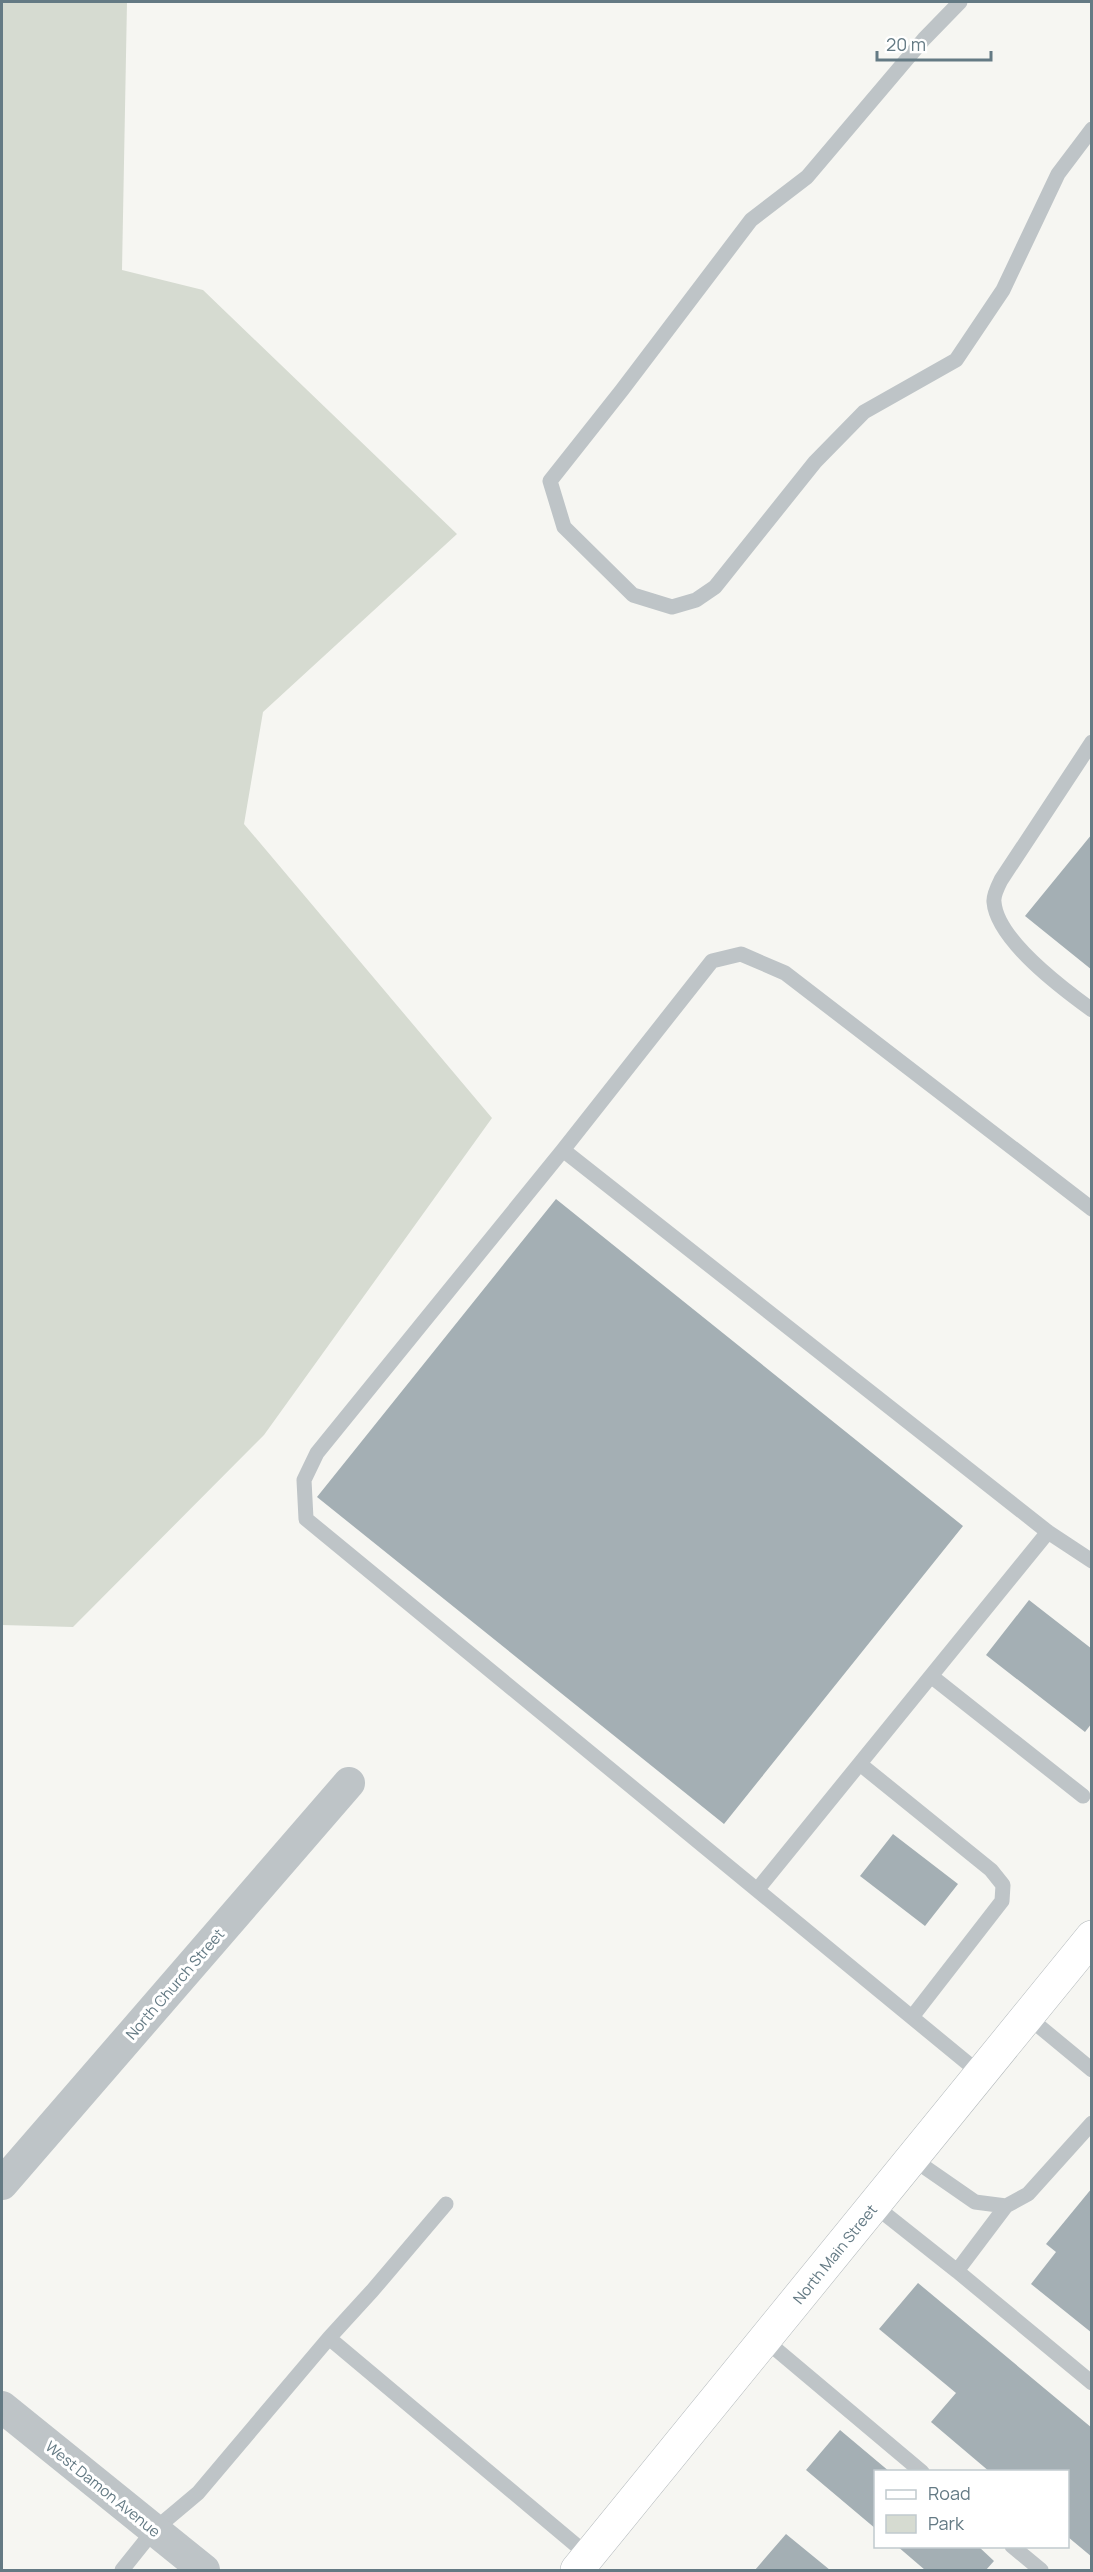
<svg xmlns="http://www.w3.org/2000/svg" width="1093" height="2572" viewBox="0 0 1093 2572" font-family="Manrope,sans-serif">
<rect width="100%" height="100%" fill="#f6f6f2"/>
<path fill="#d6dbd1" d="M2 2H127L122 270 203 290 457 534 263 712 244 824 492 1118 264 1435 73 1627 2 1625Z"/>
<path fill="#a4afb4" d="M1092 834V970L1025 916Z
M556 1199 963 1526 724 1824 317 1497Z
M1029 1600 1092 1649V1723L1085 1732 986 1655Z
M893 1834 958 1884 925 1926 860 1876Z
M1092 2188V2333L1031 2284 1056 2252 1046 2244Z
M918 2283 1092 2428V2557L1068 2537V2472H990L931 2422 956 2393 879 2329Z
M840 2430 890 2472H876V2529L806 2470Z
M786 2534 830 2570H755Z
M897 2546H978L994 2561 986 2570H925Z"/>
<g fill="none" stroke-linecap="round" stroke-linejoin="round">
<g stroke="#b2b8bb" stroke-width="34">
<path id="primary" d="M577 2570 1092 1937"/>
</g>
<path stroke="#bec4c7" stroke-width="15" d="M960 2 924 39 807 177 751 220 622 390 550 481 564 527 633 595 672 607 696 600 715 587 815 462 864 412 956 360 1003 290 1058 174 1092 129
M1092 742 1001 880C998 886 993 896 994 902 997 940 1063 989 1092 1010
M563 1150 1048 1532 1092 1561
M931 1676 1083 1796
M860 1764 991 1870 1003 1885 1002 1901 912 2017
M757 1890 1048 1532
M1028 2017 1092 2070
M982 2075 306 1519 304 1480 317 1453 563 1150 712 961 741 954 785 973 1092 1209
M913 2159 975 2202 1006 2206 1028 2194 1092 2123
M875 2206 957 2271 1006 2206
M957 2271 1092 2383
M329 2338 372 2291 446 2204
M765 2340 922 2472
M1012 2546 1041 2570
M122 2570 154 2530 198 2493 329 2338 589 2556"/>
<path stroke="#bec4c7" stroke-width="32" d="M2 2184 349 1783
M2 2407 204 2570"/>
<use href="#primary" stroke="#fff" stroke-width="33"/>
</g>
<g text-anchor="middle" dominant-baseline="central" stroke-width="6" stroke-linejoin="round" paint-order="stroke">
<g font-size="15" fill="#647a84" stroke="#fff">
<text transform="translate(175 1984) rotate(-49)">North Church Street</text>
<text transform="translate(835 2254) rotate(-51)">North Main Street</text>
<text transform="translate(103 2489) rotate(39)">West Damon Avenue</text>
</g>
</g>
<rect width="1093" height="2572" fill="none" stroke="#647a84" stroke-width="6"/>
<rect x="874" y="2470" width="195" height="78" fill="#ffffff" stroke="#c1cace" stroke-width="1.5"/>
<rect x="886" y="2490" width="30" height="9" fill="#ffffff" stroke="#c1cace" stroke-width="1.5"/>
<text x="928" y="2500" font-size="18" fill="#647a84">Road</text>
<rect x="886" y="2515" width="30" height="18" fill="#d6dbd1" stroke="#c1cace" stroke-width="1.5"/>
<text x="928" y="2530" font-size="18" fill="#647a84">Park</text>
<path d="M877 51v9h114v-9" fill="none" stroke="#647a84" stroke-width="3"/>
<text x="886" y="51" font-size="18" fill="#647a84" stroke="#ffffff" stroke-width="4.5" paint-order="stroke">20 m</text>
</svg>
